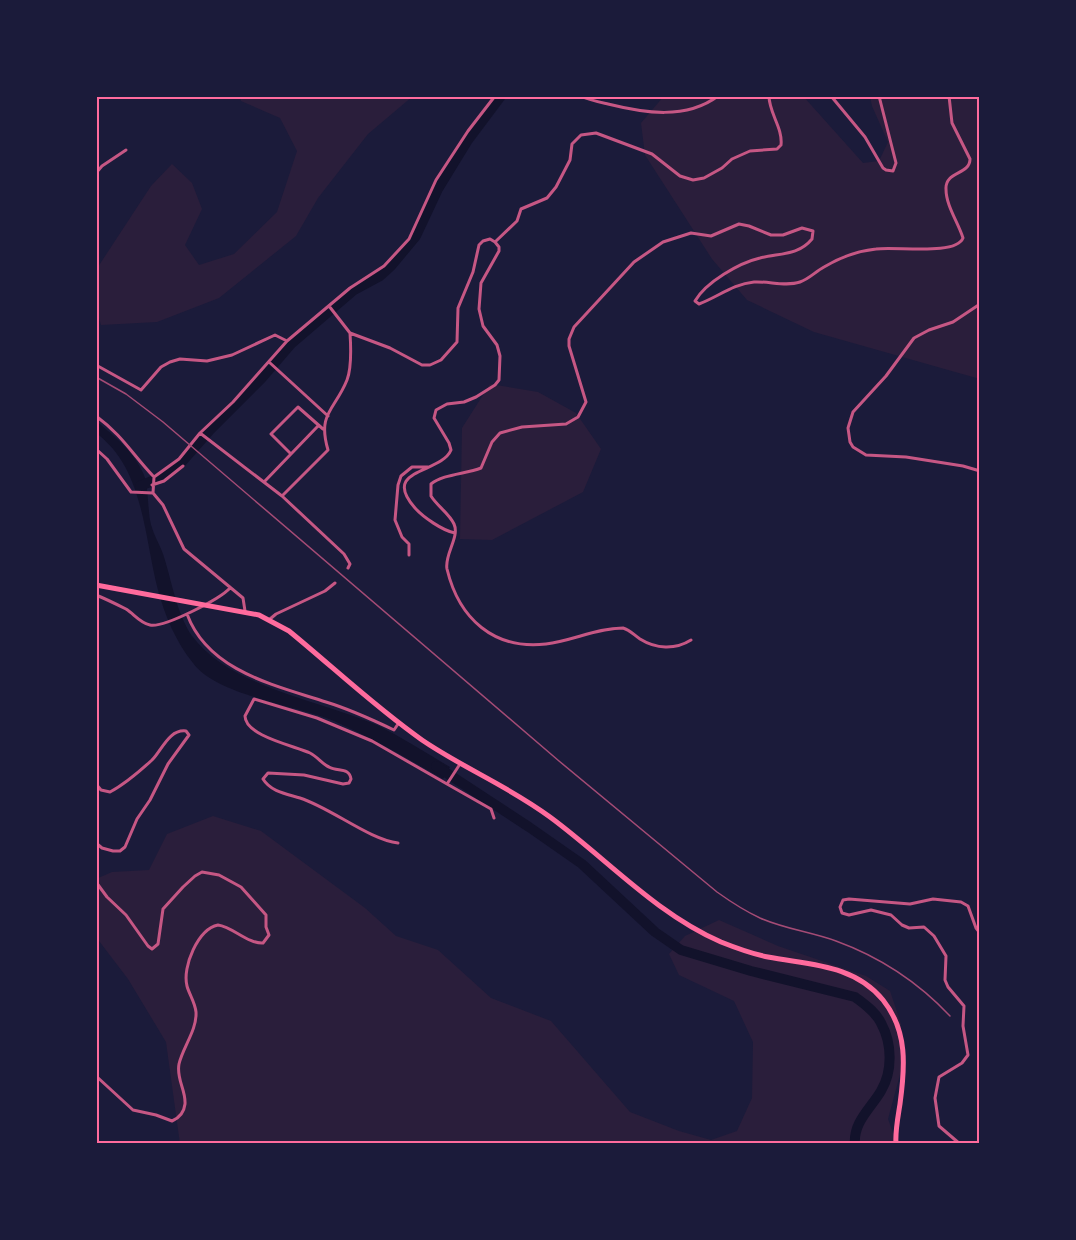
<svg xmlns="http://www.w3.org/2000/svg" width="1076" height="1240" viewBox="0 0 1076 1240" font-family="'Public Sans',sans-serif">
<rect width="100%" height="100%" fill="#1b1b3a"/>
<path fill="#2a1e3b" d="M240 96H413L368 134 318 198 296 236 219 298 157 322 101 325 96 309V270L151 186 172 164 192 183 202 209 185 245 199 265 234 254 277 212 297 151 280 118 241 101Z
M664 96H803L863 163 879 161 888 142 872 106 870 96H980V379L814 332 747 300 712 259 645 155 641 123Z
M490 384 538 392 576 413 601 449 583 492 492 540 460 539 462 428Z
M213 816 261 831 365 908 396 936 438 950 491 998 551 1021 630 1112 679 1131 711 1140 737 1131 752 1098 753 1042 734 1001 679 975 669 954 685 936 719 920 778 946 866 976 890 991 901 1024V1071L888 1119 897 1144H180L166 1042 128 979 96 937V879L112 872 149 870 167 834Z"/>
<path fill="#12122b" d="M96 421C115 436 135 453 144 475 148 484 148 508 150 520 152 532 159 543 163 554 172 581 176 612 192 636 231 688 321 700 379 726 403 738 426 753 450 767L443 779C407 758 372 738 334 721 297 705 217 696 193 663 176 642 165 616 158 590 144 537 144 468 96 433Z"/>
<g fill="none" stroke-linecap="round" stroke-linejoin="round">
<path stroke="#12122b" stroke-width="10" d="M140 486 162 477 180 464 210 430 261 379 291 344 354 290 380 276 391 266 416 236 438 189 468 140 501 96
M436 766 529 827 582 864 655 932 681 950 751 971 855 997C864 1004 876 1012 881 1023 892 1043 893 1071 881 1091 871 1108 853 1122 855 1144"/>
<path stroke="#c65784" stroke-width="3" d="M581 96C589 100 599 102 608 104 644 113 686 120 718 96
M831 96 865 137 883 168 886 170 893 171 896 163 879 96
M96 173 102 166 126 150
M495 242 517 221 521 209 547 198 556 187 570 160 572 144 581 135 596 133 652 154 680 176 693 180 704 178 722 168 732 159 750 151 777 149 781 145C783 128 769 113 769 96
M980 304 953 322 929 330 914 338 886 376 853 412 848 428 850 442 853 447 866 455 906 457 963 466 980 471
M329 306 350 333 390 348 422 365H430L441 360 457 342 458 308 473 272 479 245 483 241 490 239 495 242
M269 362 328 416
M96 365 141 390 161 367 170 362 180 359 207 361 232 355 275 335 287 341
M96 416C123 436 132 454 154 477
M200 433 282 496 344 554 350 564 348 568
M96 449 107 459 131 492 153 493
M291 454 271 434 298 407 323 429
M264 482 318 426
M152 485 164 481 183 466
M282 496 328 450C317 413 335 410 347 380 352 367 351 348 350 333
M455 533C443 531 423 517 415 508 380 468 441 474 451 450L449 443 434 418 436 410 447 404 464 402 476 397 495 385 499 380 500 356 497 345 483 326 479 309 481 283 499 251V247L495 242
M409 555V544L402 537 395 520 398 485 401 476 412 467H428
M96 595C106 599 116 604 126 609 134 614 140 623 150 625 164 628 220 599 230 588
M245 611 243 598 184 549 163 505 153 493 154 477 179 459 200 433 233 402 287 341 350 288 384 266 409 239 436 180 468 131 495 96
M187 614C208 671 274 685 326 702 349 709 371 719 394 730L398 724
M270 619 276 614 325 591 335 583
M691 640C675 650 656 649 640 639 634 635 630 630 623 628 597 628 572 641 546 644 494 650 459 619 447 569 444 555 460 537 454 524 449 513 437 506 431 496V484C443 474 466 474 481 468L492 442 500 433 522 427 566 424 578 417 586 402 569 346V339L574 327 634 262 663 242 691 233 711 236 739 224 749 226 771 235H783L802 228 813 231 812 239C798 256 779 253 760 258 739 263 706 282 695 301L699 304C718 297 733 284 754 282 769 281 786 287 800 282 809 279 815 272 824 267 839 258 858 251 876 249 895 246 956 256 963 238 958 222 946 206 946 189 945 171 970 175 970 159L952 123 949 96
M96 768V777
M96 784 101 790 110 792C125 784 140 771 152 760 162 750 169 729 186 731L189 735 168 764 150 800 137 819 125 847 120 851H113L102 848 96 843
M447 784 491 809 494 818
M398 843C370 840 331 808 300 798 287 794 271 792 263 779L268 773 304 775 343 784 349 783 351 779C349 767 338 772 329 767 322 764 318 757 310 753 295 746 245 736 245 716L254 699 317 718 372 741 447 784 460 764
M96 882 107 897 126 915 148 946 152 949 158 944 163 909 183 887 195 876 202 872 219 875 241 887 266 915V927L269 935 263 943C248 944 233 927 218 925 198 929 182 967 187 986 189 994 195 1002 196 1012 197 1030 183 1047 179 1064 176 1079 186 1090 185 1104 184 1113 179 1118 172 1121L156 1115 133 1110 96 1076
M960 1144 939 1126 935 1098 939 1077 962 1063 968 1055 963 1026 964 1006 948 987 945 980 946 956 934 936 924 927 909 928 902 925 891 915 871 910 849 915 842 913 840 907 843 900 849 899 910 904 933 899 961 902 968 906 976 928 980 933"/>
<path stroke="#ff6b9d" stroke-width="5" d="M96 585 259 615 289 631C333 667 375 707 422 740 463 768 510 787 550 817 607 859 655 913 721 942 736 948 752 954 768 957 809 965 854 964 883 1000 908 1031 905 1067 900 1104 898 1117 895 1131 896 1144"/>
<path stroke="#a44b75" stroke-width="1.5" d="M96 377 126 394 163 422 559 761 717 892C731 902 745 911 760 918 785 929 811 932 836 941 880 957 918 982 950 1016"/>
</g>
<rect width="1076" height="1240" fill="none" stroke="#1b1b3a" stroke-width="195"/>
<rect x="98" y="98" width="880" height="1044" fill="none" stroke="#ff6b9d" stroke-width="2"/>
</svg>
